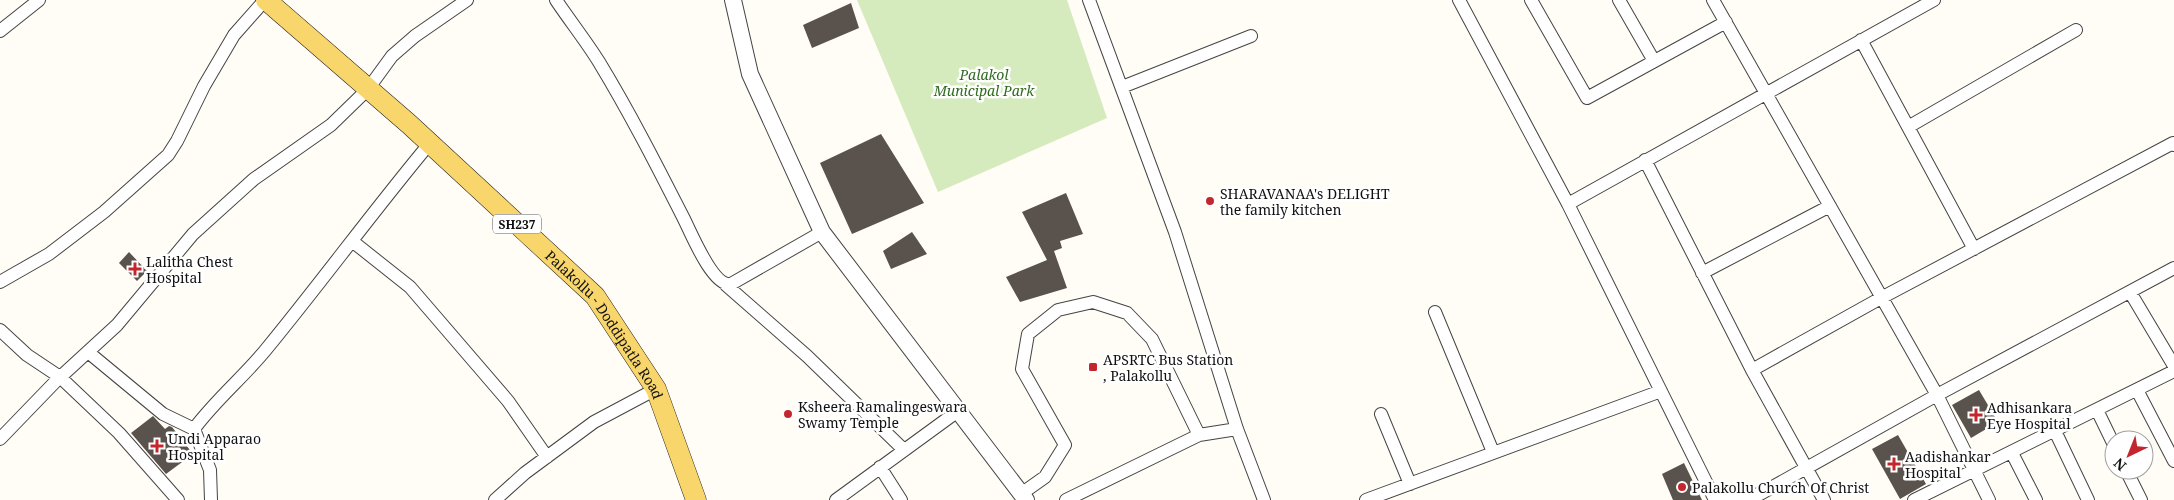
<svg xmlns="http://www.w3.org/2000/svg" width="2174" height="500" viewBox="0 0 2174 500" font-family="'Noto Serif',serif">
<rect width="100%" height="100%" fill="#fffdf5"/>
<path fill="#d5ebbd" d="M857 0H1067L1107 118 938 192Z"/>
<path fill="#5a524d" d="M851 3 859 28 812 48 803 25Z
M881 134 924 203 852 234 820 163Z
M1066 193 1083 234 1060 241 1062 248 1054 251 1067 288 1020 302 1006 277 1047 260 1022 212Z
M912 232 927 254 891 269 883 251Z
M129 252 147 271 137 281 119 263Z
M1979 390 1998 422 1971 438 1952 405Z
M153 416 165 429 169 426 172 427 193 454 166 474 131 433Z
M1898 435 1926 484 1900 499 1872 449Z
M1684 463 1702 500H1673L1662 474Z"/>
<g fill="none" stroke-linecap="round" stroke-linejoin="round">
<g stroke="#444" stroke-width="14">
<path id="minor" d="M556 0C570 21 586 41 599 62 630 113 657 166 684 219 691 233 713 287 731 284L822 232
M1089 0 1175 232 1237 429 1264 500
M1459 0 1568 204 1715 500
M1531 0 1587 98 1726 22
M1619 0 1654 61
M1713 0 1937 395 1989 500
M0 31 39 0
M1861 40 1974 249
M1122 87 1251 36
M1908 127 2076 30
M1645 160 1752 370 1824 500
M1568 204 1934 0
M352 241 410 287 508 401 547 457
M1702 273 1830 206
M0 282 49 254 104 212 168 155 177 141 204 86 234 35 265 0
M726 285 807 356 904 450
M2130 292 2174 366
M1435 312 1493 452
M0 330 27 355 60 377 119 433 178 500
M88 352 163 414 194 429 210 470 211 500
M1752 370 1881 298 2173 143 2174 145
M2137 390 2174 461
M2097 410 2114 445
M1381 414 1410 484
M194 429C216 399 245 376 268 347 323 280 374 210 430 143
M2055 431 2088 500
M0 439 56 381 117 325 193 234 254 179 331 125 368 89 392 56 415 36 467 0
M2012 453 2036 500
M880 467 901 500
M2126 470 2141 500
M1021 494 1045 477 1065 445 1022 369 1028 334 1058 310 1093 302 1127 313 1152 339 1199 435
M495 500 525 473 594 422 656 389
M836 500 958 411
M1066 500 1199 435 1237 429
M1366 500 1661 391
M1723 500 1760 494 1937 395 2174 268
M1914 500 2174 371"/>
</g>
<g stroke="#444" stroke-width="18">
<path id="tertiary" d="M733 0 750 74 822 232 1026 500"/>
</g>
<g stroke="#222" stroke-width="21">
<g id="primary">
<path id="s1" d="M266 0 409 124 595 296 656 389 696 500"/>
</g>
</g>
<use href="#minor" stroke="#fff" stroke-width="12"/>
<use href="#tertiary" stroke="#fff" stroke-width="16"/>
<use href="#primary" stroke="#f9d66b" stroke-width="20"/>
</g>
<g fill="#c4262e" stroke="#fff" stroke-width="2">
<circle cx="1210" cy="201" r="5"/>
<path d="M132.5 261.5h5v5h5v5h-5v5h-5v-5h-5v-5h5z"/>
<rect x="1088" y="362" width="10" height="10" rx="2.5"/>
<circle cx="788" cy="414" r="5"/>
<path d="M1973.5 407.5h5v5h5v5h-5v5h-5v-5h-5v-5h5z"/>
<path d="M154.5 438.5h5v5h5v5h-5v5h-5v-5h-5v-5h5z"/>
<path d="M1891.5 456.5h5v5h5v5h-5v5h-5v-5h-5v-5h5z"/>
<circle cx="1682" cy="487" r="5"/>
</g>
<g text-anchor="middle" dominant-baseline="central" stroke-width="5" stroke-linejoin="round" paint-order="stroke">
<rect fill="#fff" stroke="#585858" stroke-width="1" x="493" y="214.5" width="48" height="19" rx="4"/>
<g font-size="12" font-weight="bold" fill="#111">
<text x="517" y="224">SH237</text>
</g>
<g font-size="14" font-style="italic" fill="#2f6b1f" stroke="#fff">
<text x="984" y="74">Palakol<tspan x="984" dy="16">Municipal Park</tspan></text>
</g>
<g font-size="14" fill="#111" stroke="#fff" text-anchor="start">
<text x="1220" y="193">SHARAVANAA's DELIGHT<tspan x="1220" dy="16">the family kitchen</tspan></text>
<text x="146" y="261">Lalitha Chest<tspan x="146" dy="16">Hospital</tspan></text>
<text x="1103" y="359">APSRTC Bus Station<tspan x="1103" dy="16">, Palakollu</tspan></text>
<text x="798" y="406">Ksheera Ramalingeswara<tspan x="798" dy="16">Swamy Temple</tspan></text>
<text x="1987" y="407">Adhisankara<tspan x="1987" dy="16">Eye Hospital</tspan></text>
<text x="168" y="438">Undi Apparao<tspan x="168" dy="16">Hospital</tspan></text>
<text x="1905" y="456">Aadishankar<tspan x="1905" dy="16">Hospital</tspan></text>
<text x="1692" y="487">Palakollu Church Of Christ</text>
</g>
<g font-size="14" fill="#111" stroke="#fff">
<text stroke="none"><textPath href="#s1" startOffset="471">Palakollu - Doddipatla Road</textPath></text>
</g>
</g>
<g transform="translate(2129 455) rotate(223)"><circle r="24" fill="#ffffff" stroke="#a0a0a0"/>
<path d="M0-4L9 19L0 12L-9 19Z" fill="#c4262e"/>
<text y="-8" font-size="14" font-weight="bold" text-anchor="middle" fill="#111111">N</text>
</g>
</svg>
